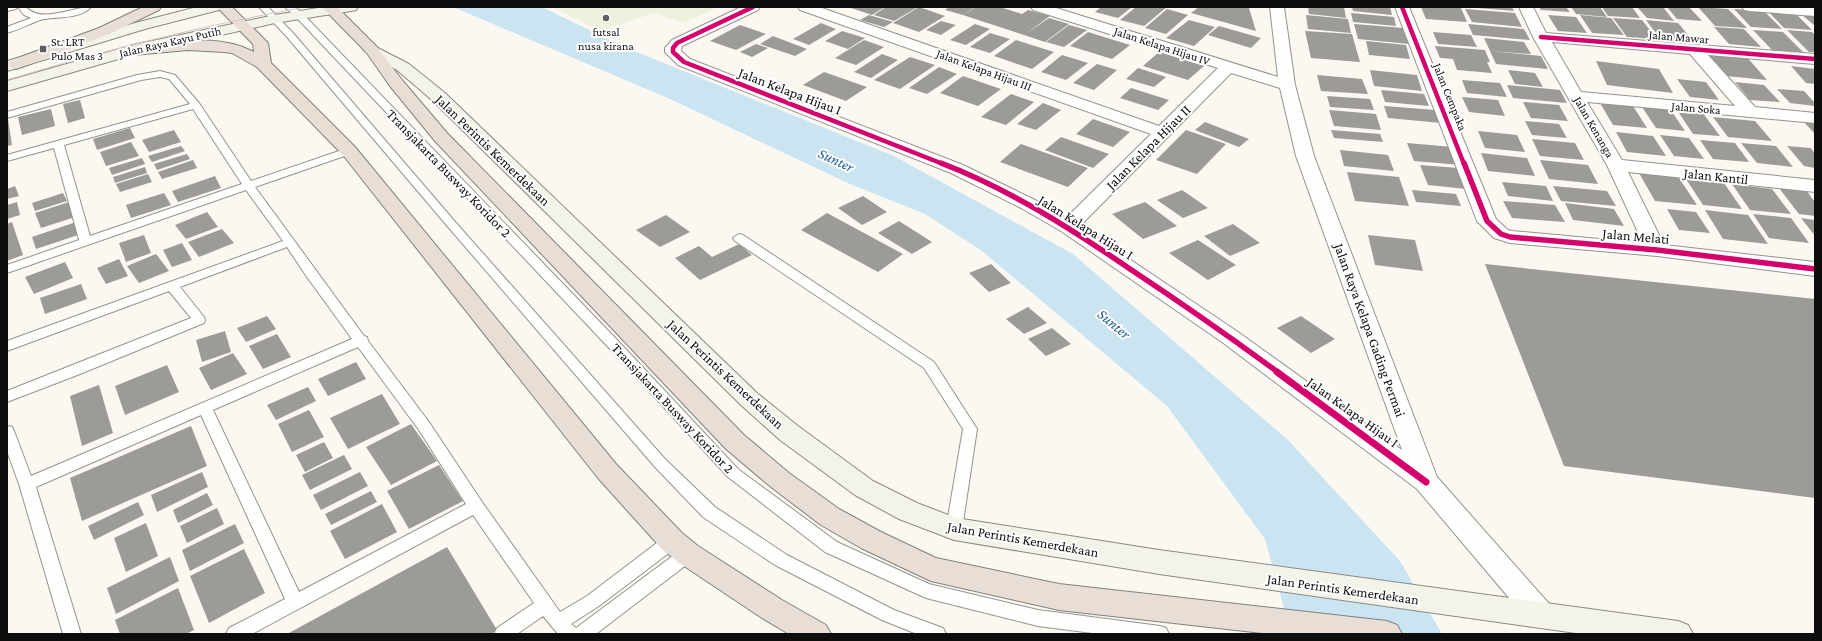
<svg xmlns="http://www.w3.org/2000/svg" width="1822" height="641" viewBox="0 0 1822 641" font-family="'Crimson Pro',serif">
<rect width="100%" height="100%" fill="#faf8f1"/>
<path fill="#ecf2dc" d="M552 7H718L683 23 654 13 600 31Z"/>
<path fill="#cae4f2" d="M453 7H542L624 47 894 156 1073 254 1288 440 1400 561 1442 634H1291L1265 539 1167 406 982 251 925 214 850 184 670 99Z"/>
<path fill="#9d9b97" d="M854 7H885L872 15 851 8Z
M886 7H918L894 21 874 15Z
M919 7 945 16 919 32 893 23Z
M949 7H975L963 15 945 10Z
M976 7H1005L1003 8 1022 14 1028 10 1050 16 1024 35 963 15Z
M1101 7H1132L1118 18 1095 12Z
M1136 7H1167L1144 26 1120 20Z
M1199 7 1249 8 1256 31 1191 13Z
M1308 7H1344L1346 18 1309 14Z
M1352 7H1390L1392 15 1353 11Z
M1421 7 1461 8 1467 22 1426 19Z
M1478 7H1512L1514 11 1478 8Z
M1539 7H1566L1570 12 1541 10Z
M1571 7H1600L1607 17 1576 14Z
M1602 7H1632L1640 18 1608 16Z
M1637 7H1663L1674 21 1647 18Z
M1667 7H1689L1702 21 1677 19Z
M1698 7 1728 9 1747 28 1715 26Z
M1167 9 1188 15 1166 34 1145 28Z
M1465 9 1515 13 1522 27 1472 22Z
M1734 9 1764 11 1782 29 1751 27Z
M1767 10 1794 12 1812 30 1784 28Z
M1351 13 1394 17 1396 26 1353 22Z
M869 15 893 22 884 27 860 20Z
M1306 15 1348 19 1351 33 1308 29Z
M1548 15 1576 17 1587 33 1558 31Z
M1580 15 1611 18 1624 35 1592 33Z
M1802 15 1815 16V26Z
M1049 18 1069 24 1045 42 1024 35Z
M1613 18 1642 20 1657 39 1627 37Z
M1189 20 1215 27 1194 46 1166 38Z
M1646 20 1678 23 1694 42 1661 40Z
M941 21 956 25 941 35 926 30Z
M821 23 836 29 809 45 793 39Z
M975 24 990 29 966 45 950 40Z
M1354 24 1404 28 1409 44 1358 39Z
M1468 24 1524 29 1530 40 1473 35Z
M740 25 766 34 736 50 710 41Z
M1069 25 1087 30 1064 47 1046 42Z
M1219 26 1261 38 1251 48 1208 35Z
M1714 27 1744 29 1761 47 1729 44Z
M1753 30 1783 32 1804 53 1772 50Z
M1787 30 1812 32 1815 35V52H1809Z
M842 31 865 38 848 49 825 41Z
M1305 31 1352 34 1360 62 1311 58Z
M1088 32 1130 45 1112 59 1070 46Z
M1433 32 1471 35 1477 47 1438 44Z
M990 33 1010 39 990 53 970 47Z
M773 36 807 49 795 56 760 44Z
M1484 38 1524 42 1531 54 1490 51Z
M864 40 884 47 856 65 835 58Z
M1016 40 1054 52 1032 69 994 56Z
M1366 41 1406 45 1410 59 1369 55Z
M756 44 768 48 752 57 740 52Z
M1435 46 1485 50 1490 62H1487L1492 73 1457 70 1453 59 1440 58Z
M1490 51 1541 56 1548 69 1496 64Z
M1705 51 1745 55 1767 80 1726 76Z
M1159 52 1204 66 1188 80 1143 66Z
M882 54 898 60 871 78 854 72Z
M1062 55 1088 63 1066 80 1041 72Z
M910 57 935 65 900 89 874 80Z
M1596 61 1659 69 1673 93 1607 85Z
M1097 64 1117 70 1094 90 1073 83Z
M1791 66 1815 69V84L1806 83Z
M939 67 957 74 927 94 909 88Z
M1138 68 1166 77 1154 87 1126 79Z
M1370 70 1417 75 1422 91 1374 86Z
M1508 70 1535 73 1543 87 1515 84Z
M824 72 867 87 846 101 803 85Z
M1317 75 1362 79 1368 94 1321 91Z
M963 76 1001 89 978 106 940 93Z
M1677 79 1706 82 1719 100 1690 97Z
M1462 80 1500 83 1507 97 1467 93Z
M1735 82 1764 85 1780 102 1750 100Z
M1507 85 1560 90 1567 103 1513 98Z
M1131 88 1169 100 1158 110 1120 98Z
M1777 89 1804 91 1815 103V106L1790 103Z
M1381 90 1424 94 1429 106 1385 102Z
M1011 94 1034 102 1006 125 981 117Z
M1327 96 1370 99 1374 110 1330 107Z
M1462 97 1498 100 1505 116 1469 112Z
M80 100 85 118 68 123 63 104Z
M1523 102 1559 105 1568 121 1531 118Z
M1043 103 1061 110 1036 130 1017 124Z
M1600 103 1633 106 1647 128 1613 125Z
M1384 106 1435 110 1441 123 1388 118Z
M1642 107 1670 109 1685 131 1656 128Z
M51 109 55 126 22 135 18 117Z
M1329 110 1376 114 1381 130 1334 126Z
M1677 110 1702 112 1720 136 1693 134Z
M1713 117 1755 121 1772 141 1728 137Z
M8 119 12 145 7 146V120Z
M1093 119 1130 132 1113 147 1076 134Z
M1525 121 1559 124 1567 138 1532 135Z
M1803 121 1815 122V134Z
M1205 122 1249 139 1239 147 1195 130Z
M130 128 135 138 97 150 93 139Z
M174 130 181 142 149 152 142 140Z
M1186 130 1226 144 1197 174 1156 160Z
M1331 130 1380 134 1383 142 1334 138Z
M1478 131 1517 135 1525 152 1485 148Z
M1616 132 1653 136 1666 156 1627 152Z
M1660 135 1689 138 1704 159 1674 156Z
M1061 137 1109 154 1093 168 1045 150Z
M1532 139 1575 143 1584 160 1540 156Z
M1700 140 1735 143 1749 162 1713 159Z
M131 142 139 156 106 166 100 152Z
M1407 143 1453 147 1461 165 1414 161Z
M1741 143 1776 146 1793 167 1757 163Z
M1021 144 1088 168 1068 187 1000 162Z
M181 146 185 151 152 162 148 156Z
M1787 146 1811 148 1815 154V168L1804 166Z
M1340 150 1388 155 1394 171 1344 166Z
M1481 153 1527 158 1535 176 1488 171Z
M187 154 190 159 157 170 154 164Z
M142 158 145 164 112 175 109 168Z
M193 160 197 168 162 179 158 172Z
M1540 160 1588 165 1598 184 1549 179Z
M1420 165 1458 168 1466 189 1428 185Z
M145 167 147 173 115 183 113 177Z
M1347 172 1399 177 1409 206 1355 201Z
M1639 173 1679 178 1697 205 1655 201Z
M148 174 152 182 120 192 116 184Z
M215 176 221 188 178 202 172 191Z
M1686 179 1724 183 1742 209 1703 205Z
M1502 182 1546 186 1553 201 1508 196Z
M1732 184 1772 189 1791 214 1750 210Z
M15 186 19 196 7 199V189Z
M1553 186 1607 191 1616 206 1561 201Z
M1779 188 1806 190 1815 202V216L1799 214Z
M1182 190 1208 208 1183 218 1157 200Z
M1412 190 1456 194 1461 206 1416 202Z
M63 193 67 201 35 211 32 203Z
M164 193 171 205 131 218 126 205Z
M863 196 887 212 862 225 838 208Z
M1503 201 1555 205 1565 222 1512 218Z
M17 202 20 215 7 219V205Z
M69 202 75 217 41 228 35 213Z
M1145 202 1177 226 1143 239 1112 214Z
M1565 203 1614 209 1624 226 1573 220Z
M1667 209 1696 212 1710 233 1679 230Z
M1705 210 1748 215 1768 244 1723 239Z
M207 212 218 227 186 239 175 225Z
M827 213 903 254 878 272 801 230Z
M1753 214 1791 218 1809 243 1769 238Z
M666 215 690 232 660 247 636 230Z
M1801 218 1815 220V236Z
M899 221 932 242 912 254 878 233Z
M12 222 23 255 7 261V224Z
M76 222 81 234 36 249 32 237Z
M1233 224 1260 243 1230 256 1204 236Z
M222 229 234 243 199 257 188 242Z
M144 235 151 253 126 262 119 243Z
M1368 235 1415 240 1423 271 1375 265Z
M1198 240 1236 265 1208 280 1169 253Z
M182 243 192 260 172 267 163 250Z
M739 244 752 255 700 280 675 258 699 246 712 257Z
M156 254 169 271 139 283 127 266Z
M119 259 128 276 106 284 97 268Z
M65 262 73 278 34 294 25 277Z
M991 264 1011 283 989 292 969 273Z
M1485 264 1815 299V498L1564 466Z
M81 284 87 299 45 314 40 298Z
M1028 307 1047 323 1024 334 1006 319Z
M267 316 276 329 246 342 237 328Z
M1301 316 1335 339 1311 353 1277 328Z
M1052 328 1071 344 1046 356 1028 339Z
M225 331 231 352 202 362 196 340Z
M277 334 291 357 263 369 249 346Z
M233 353 247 374 211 390 199 368Z
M356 362 366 379 328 396 318 379Z
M167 365 179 392 125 415 115 386Z
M99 385 113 433 82 446 70 396Z
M308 387 316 401 276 420 267 405Z
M382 394 400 424 348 449 330 418Z
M309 410 324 437 292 452 278 424Z
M411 424 437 461 391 485 366 447Z
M191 426 207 466 82 521 70 478Z
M324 442 333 458 305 472 296 455Z
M344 455 352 469 310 490 302 475Z
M439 465 463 501 409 529 387 491Z
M202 472 208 487 157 512 151 495Z
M360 472 368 486 321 510 313 495Z
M371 491 377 502 331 525 325 514Z
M207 493 213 505 178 523 173 510Z
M138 502 144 515 94 540 88 526Z
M382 504 397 532 345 559 330 531Z
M217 508 224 524 187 543 180 526Z
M146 523 158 556 126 572 114 538Z
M235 524 244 543 190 571 182 550Z
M447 547 497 630 491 634H287Z
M244 549 265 593 209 623 190 576Z
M170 557 179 581 116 614 107 588Z
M178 588 194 630 186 634H120L115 620Z"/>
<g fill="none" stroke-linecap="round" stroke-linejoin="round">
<g stroke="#949390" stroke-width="2">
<path id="lane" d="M7 7H17L16 9 7 11Z
M18 7H26C41 24 72 7 91 7 79 20 55 16 40 20 29 24 18 30 7 33V27L31 18 24 15Z
M259 7H268L293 33 457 224 665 459 715 507 787 555 894 610 943 628 946 634H917L882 620 775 565 703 517 655 467 449 228 287 37Z
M285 7H294L301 12 621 344 738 469 837 542 929 584 1038 610 1160 626 1166 628 1169 634H1100L1038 626 926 598 825 552 728 477 611 350 295 16Z
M160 71 175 75 199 103 251 181 345 149H353L354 151 353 153 255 187 364 336 367 337 368 341 429 422 482 502 560 612 587 596 666 536 672 534 678 536 680 541 678 546 599 606 571 624 576 628 682 549 688 547 694 549 696 554 694 559 596 634H558L543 616 517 634H494L497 628 534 603 473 515 252 634H226L229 628 285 599 201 415 36 487 81 634H63L19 484 7 451V426L12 427 14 431 31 476 352 339 307 277 287 247 180 287 204 317 205 320 204 323 80 374 7 402V391L191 318 169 291 7 351V341L283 241 246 190 7 273V265L79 240 54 148 7 161V155L190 104 169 79 160 77 141 80 7 118V112L137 75ZM193 109 242 184 90 236 64 145ZM358 347 419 430 466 504 299 592 213 410Z
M739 234 743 235 934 362 977 429 962 529 960 534 954 536 948 534 946 529 963 429 924 368 735 241 733 238Z"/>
</g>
<g stroke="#949390" stroke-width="2">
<path id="street" d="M741 7H760L758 10 682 46 681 51 690 59 963 165 1035 200 1066 218 1151 134 800 10 798 7H819L1159 126 1218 68 1033 10 1031 7H1053L1278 77 1270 7H1284L1295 85 1314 156 1437 477 1551 606 1556 615 1551 624 1541 628 1531 624 1417 489 1222 342 1061 231 1021 208 951 173 678 65 665 52V48L672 40ZM1231 73 1280 88 1296 156 1402 450 1238 332 1080 226Z
M1395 7H1409L1496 219 1508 230 1512 231 1643 243 1607 165 1533 37 1519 7H1533L1546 33 1815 54V64L1708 55 1755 107 1815 113V123L1587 102 1622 160 1815 180V192L1628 172 1664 245 1815 262V276L1657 256 1510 243 1494 238 1477 221ZM1552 42 1690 54 1735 106 1581 92Z
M1742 7 1815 8V16L1749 11 1744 10Z"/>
</g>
<g stroke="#8a8986" stroke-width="2">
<path id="secondary" d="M197 7H221L219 10 145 29 7 71V61L135 23Z
M324 7H358L356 10 351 11 275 23 136 54 7 91V81L133 45 275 15Z
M372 45 409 64 445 93 757 393 798 426 873 481 917 503 956 518 1159 550 1678 621 1688 625 1693 634H1583L1159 574 954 540 899 519 855 495 780 440 741 405 433 101 397 70 367 53 364 50 367 47Z"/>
</g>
<g stroke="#81807d" stroke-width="2">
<path id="highway" d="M143 7H161L159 10 109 34 22 67 16 69 10 67 8 64 10 61 99 28Z
M217 7H232L268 43 271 63 355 147 616 464 682 533 698 546 782 600 826 625 831 634H789L762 618 678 562 662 549 598 478 343 155 257 67 232 53 224 52 188 50 133 55 128 53 125 50 128 47 133 45C172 42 218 33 254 52L253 44Z
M322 7H337L377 47 402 80 447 133 744 435 789 473 839 509 881 532 936 558 1059 584 1387 621 1397 625 1402 634H1271L1059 610 931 581 861 548 821 525 771 487 726 449 435 141 390 86 367 53Z"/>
</g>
<use href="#lane" fill="#fefefd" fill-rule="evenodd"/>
<use href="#street" fill="#fefefd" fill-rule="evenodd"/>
<use href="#secondary" fill="#f4f3e9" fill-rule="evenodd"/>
<use href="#highway" fill="#e8ded6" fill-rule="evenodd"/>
<path stroke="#d6c6c6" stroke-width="1" d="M7 80C105 50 205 25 306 7"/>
<g stroke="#fff" stroke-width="6">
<path id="cycleway-far2" d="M753 7 677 43 673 48V52L684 62 943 164
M1402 7 1464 164
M1541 37 1815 59"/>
</g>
<g stroke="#fff" stroke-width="8">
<path id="cycleway-far1" d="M941 163C1009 189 1070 228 1130 269 1180 302 1230 337 1279 373
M1464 163 1487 221 1501 234 1510 237 1657 250 1815 269"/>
</g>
<g stroke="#fff" stroke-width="10">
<path id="cycleway" d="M1277 372 1426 482"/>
</g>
<use href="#cycleway-far2" stroke="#d6006c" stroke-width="4.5"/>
<use href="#cycleway-far1" stroke="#d6006c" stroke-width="5.5"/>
<use href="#cycleway" stroke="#d6006c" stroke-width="7"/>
</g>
<g fill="#605f5d" stroke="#fff" stroke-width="1.5">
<circle cx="606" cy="18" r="4"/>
<rect x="39" y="45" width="8" height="8" rx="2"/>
</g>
<g text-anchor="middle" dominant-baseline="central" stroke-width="4" stroke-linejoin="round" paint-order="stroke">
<g font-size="12" fill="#0d0d0d" stroke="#fff">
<text x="606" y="32">futsal<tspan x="606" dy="14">nusa kirana</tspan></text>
<text x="51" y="42" text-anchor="start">St. LRT<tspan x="51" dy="14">Pulo Mas 3</tspan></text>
</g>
<g font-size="12" fill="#0d0d0d" stroke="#fff">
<text transform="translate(1679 37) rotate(5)">Jalan Mawar</text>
<text transform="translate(170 42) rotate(-13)">Jalan Raya Kayu Putih</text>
<text transform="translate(1162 46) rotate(18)">Jalan Kelapa Hijau IV</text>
<text transform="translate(984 70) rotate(20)">Jalan Kelapa Hijau III</text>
<text transform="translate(1450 97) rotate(68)">Jalan Cempaka</text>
<text transform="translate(1696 108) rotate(5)">Jalan Soka</text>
<text transform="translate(1594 127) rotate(60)">Jalan Kenanga</text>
</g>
<g font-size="14" fill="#0d0d0d" stroke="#fff">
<text transform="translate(790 91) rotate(21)">Jalan Kelapa Hijau I</text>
<text transform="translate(1148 147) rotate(-45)">Jalan Kelapa Hijau II</text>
<text transform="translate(493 150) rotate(44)">Jalan Perintis Kemerdekaan</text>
<text transform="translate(449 173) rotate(46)">Transjakarta Busway Koridor 2</text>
<text transform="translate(1716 176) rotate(6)">Jalan Kantil</text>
<text transform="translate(1086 227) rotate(32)">Jalan Kelapa Hijau I</text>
<text transform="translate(1636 236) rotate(5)">Jalan Melati</text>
<text transform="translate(1370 330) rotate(70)">Jalan Raya Kelapa Gading Permai</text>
<text transform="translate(726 374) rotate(43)">Jalan Perintis Kemerdekaan</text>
<text transform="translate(673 408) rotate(47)">Transjakarta Busway Koridor 2</text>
<text transform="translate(1353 412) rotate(36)">Jalan Kelapa Hijau I</text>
<text transform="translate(1023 539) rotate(10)">Jalan Perintis Kemerdekaan</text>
<text transform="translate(1343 589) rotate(8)">Jalan Perintis Kemerdekaan</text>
</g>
<g font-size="15" font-style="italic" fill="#1f6195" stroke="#fff">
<text transform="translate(836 160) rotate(25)">Sunter</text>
<text transform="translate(1114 324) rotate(40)">Sunter</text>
</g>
</g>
<rect width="1822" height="641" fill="none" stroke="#0d0d0d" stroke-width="16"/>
</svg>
